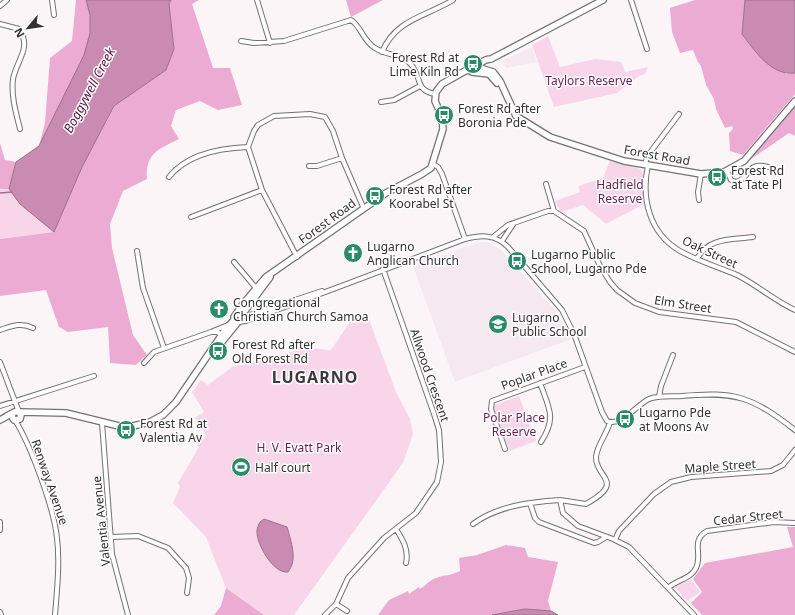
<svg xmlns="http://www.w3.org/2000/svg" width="795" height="615" viewBox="0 0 795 615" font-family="'Noto Sans',sans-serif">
<rect width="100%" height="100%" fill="#fbf5f8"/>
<path fill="#f5e8ef" d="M532 47 537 62 506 68 502 61Z
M480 242H486L500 249 554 309 571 339 455 382 413 266Z"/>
<path fill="#f9d5ea" d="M171 0 169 4 174 49 54 232 0 239V189H9L16 162 39 146 140 45Z
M548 36 560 67 595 59 621 62 625 72 648 67 645 74 639 76 617 93 554 107 532 45Z
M610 161 641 169 643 173 644 204 606 224 583 205 562 212 560 211 555 201 580 192 578 186 603 178Z
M367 314 396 392 410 419 413 434 403 463 294 615H264L226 588 206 537 173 503 180 487 178 483 199 447 196 443 204 439 206 435 195 418 204 412 192 392 201 380 208 385 232 367 307 348 331 350 352 319Z
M519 396 536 441 510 451 493 406Z
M691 579 700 592 687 601 675 587Z"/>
<path fill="#ecabd2" d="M76 0H86C89 11 92 22 90 33 85 67 56 115 39 146L45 123 50 58 72 41Z
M171 0H199L192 4 213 68H230L242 105 218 110 200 101 176 110 171 126 179 139C159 149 145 153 147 179L123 191 110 224 112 248 133 335 147 355 136 365 110 363 108 327 68 332 59 327 46 290 0 296V239L54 232 82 167 115 106 166 70 174 49 169 4Z
M346 0H383L351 17Z
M695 0H745L742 34 786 74 795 73V94L743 155 730 151 729 133 733 129 732 126 725 128 716 109 714 99 706 85 701 66 698 62 693 50 680 53 672 32 670 8Z
M795 105V136L789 133 751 159 774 128Z
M0 143 5 160 16 162 9 189H0Z
M787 527H795V615H702L691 603 702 592 693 579 705 563 793 547Z
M506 545 525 548 528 557 558 562 548 601 551 611 525 609 492 615H378L389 600 408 591 409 594 419 587 420 589C425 586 431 579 436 578 446 574 448 577 460 571L459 558 477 555Z
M226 588 264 615H214L221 606Z"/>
<path fill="#c98bb1" stroke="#9c708b" d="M86 0H171L169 4 174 49 166 70 114 106 82 167 54 232 20 204 9 189 16 162 39 146 84 55 90 33V15Z
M745 0H795V73C771 76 755 51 742 34Z
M264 519 287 527C291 541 298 560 288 572 273 574 256 543 257 531 257 528 259 524 260 522Z
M525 609 551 611 558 615H492Z"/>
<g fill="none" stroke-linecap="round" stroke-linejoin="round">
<path stroke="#9c708b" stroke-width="1.5" d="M0 193 12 192"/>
<g stroke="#757073" stroke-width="6">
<path id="street" d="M52 0 54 15
M257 0 270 43
M631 0 647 49
M0 6 7 0
M0 24 19 29C32 48 17 59 13 79 11 96 16 113 20 129
M241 41 254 43 284 41 351 20C361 26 363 41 375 48 387 56 405 54 413 67 422 81 416 90 435 94
M382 52C396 19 425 17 453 0
M381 102 394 100 420 86
M433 164 438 167 442 174 465 239
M644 165 649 154 679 114
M648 165C641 198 649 233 680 251 698 261 718 267 737 275 757 285 775 301 795 310
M309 166H317L342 158
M727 171 731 180 736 182C751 178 746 161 768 167
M169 177C187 154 220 148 248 147
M546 184 554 211
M699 200 698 192 701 174
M191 217 262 190
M493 237 508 225 548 211H554L584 231 600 266 610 282 617 290 635 303 659 312 736 322 795 352
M502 241 514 223
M137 251 143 288 164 348
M297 257 262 190 248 147 254 131 258 125 274 116 310 114 325 117 333 131 342 158 364 209
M697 259C708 237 732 240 753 237
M234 262 256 288
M241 317 250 315 322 291
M239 322 246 321C319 295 392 267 465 239 481 235 495 234 508 247L562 310 574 334 602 412 607 421C622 427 636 405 649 399 659 395 672 397 682 396 736 391 752 397 795 430
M0 330C12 326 21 322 33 328
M213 331 228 325
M0 362 19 412
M144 363 154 352 211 332H217L224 336
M540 383C549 408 557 418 541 442
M659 397 661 386 673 355
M0 406 94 376
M15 420C31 446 54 508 57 538 60 563 57 590 55 615
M610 422C607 434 597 445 596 457 595 478 627 481 586 504L560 500 563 513 578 526 613 539 629 547 694 615
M102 423 112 554 128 615
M505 449 491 409 492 401 585 367
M530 503 535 518 539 522 594 543 598 542 606 537
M0 522V530
M473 524C497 506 530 502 560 500
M396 529C403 540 409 550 406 563
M111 537 138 536 168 548 186 568 189 578 187 593
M615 540 619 531 654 494 671 482 691 477 771 471 783 465 795 450
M668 588C676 580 691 579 696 568 703 554 690 541 707 531L774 522 795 523
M336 604 347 611
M0 612 1 615
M325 615 336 604 348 578 384 538 416 513 437 482 441 462 439 430 434 414 383 269"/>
</g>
<g stroke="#757073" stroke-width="8">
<path id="secondary" d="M472 72 489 74 497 83
M475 72C476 65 484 59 491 59L603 0
M241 316 270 277
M234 320V317L243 304 266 277 386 193 422 174 431 168 443 129 442 117 435 101 436 92 442 84 465 71 480 68 493 72 500 81 516 116 550 137 624 161 701 174 724 172 744 161 795 101
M221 343 238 322
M20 412 66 413 119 426H133L150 422 163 415 176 402 225 330 234 320
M0 420C6 417 11 413 17 411L21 415 20 419 14 420 12 417 13 413"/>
</g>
<use href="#street" stroke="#fff" stroke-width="4"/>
<use href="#secondary" stroke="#fff" stroke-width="5.5"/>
</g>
<defs>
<g id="bus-disc" transform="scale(1)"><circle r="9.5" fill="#2a8c66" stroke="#fff"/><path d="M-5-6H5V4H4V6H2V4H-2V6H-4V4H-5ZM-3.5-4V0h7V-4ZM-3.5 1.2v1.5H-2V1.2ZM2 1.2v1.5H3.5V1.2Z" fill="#fff"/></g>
<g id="church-disc" transform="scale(1)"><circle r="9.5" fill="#2a8c66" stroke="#fff"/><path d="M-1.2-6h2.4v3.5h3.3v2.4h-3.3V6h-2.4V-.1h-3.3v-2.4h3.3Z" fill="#fff"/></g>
<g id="school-disc" transform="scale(1)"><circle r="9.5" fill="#2a8c66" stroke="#fff"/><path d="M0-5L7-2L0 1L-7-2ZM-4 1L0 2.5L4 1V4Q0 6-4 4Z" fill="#fff"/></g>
<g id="stadium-disc" transform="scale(1)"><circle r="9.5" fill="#2a8c66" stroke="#fff"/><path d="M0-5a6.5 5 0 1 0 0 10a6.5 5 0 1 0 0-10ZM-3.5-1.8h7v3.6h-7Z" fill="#fff"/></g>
</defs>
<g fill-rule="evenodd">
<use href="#bus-disc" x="473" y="64"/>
<use href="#bus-disc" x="444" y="115"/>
<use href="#bus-disc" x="717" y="177"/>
<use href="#bus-disc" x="375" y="196"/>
<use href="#church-disc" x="353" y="253"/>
<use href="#bus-disc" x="517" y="261"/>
<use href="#church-disc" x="219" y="309"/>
<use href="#school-disc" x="498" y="324"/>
<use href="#bus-disc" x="218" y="351"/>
<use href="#bus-disc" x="625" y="419"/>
<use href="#bus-disc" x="126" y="430"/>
<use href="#stadium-disc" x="241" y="467"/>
</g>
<g text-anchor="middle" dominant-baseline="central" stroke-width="3" stroke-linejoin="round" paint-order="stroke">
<g font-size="12" fill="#323031" stroke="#fff" text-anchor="start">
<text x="459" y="57" text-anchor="end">Forest Rd at<tspan x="459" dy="14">Lime Kiln Rd</tspan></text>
<text x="458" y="108">Forest Rd after<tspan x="458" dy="14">Boronia Pde</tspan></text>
<text x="731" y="170">Forest Rd<tspan x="731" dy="14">at Tate Pl</tspan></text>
<text x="389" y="189">Forest Rd after<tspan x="389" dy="14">Koorabel St</tspan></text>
<text x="367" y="246">Lugarno<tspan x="367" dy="14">Anglican Church</tspan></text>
<text x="531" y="254">Lugarno Public<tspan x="531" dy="14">School, Lugarno Pde</tspan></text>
<text x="233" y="302">Congregational<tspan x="233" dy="14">Christian Church Samoa</tspan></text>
<text x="512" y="317">Lugarno<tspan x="512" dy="14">Public School</tspan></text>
<text x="232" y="344">Forest Rd after<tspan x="232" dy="14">Old Forest Rd</tspan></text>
<text x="639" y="412">Lugarno Pde<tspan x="639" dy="14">at Moons Av</tspan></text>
<text x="140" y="423">Forest Rd at<tspan x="140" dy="14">Valentia Av</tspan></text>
<text x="255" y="467">Half court</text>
</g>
<g font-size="12" fill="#691f51" stroke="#fff">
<text x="589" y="80">Taylors Reserve</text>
<text x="620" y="184">Hadfield<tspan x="620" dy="14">Reserve</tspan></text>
<text x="514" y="417">Polar Place<tspan x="514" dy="14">Reserve</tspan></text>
<text x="299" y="447">H. V. Evatt Park</text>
</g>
<g font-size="12" fill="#323031" stroke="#fff">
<text transform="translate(657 155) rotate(10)">Forest Road</text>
<text transform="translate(327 221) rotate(-36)">Forest Road</text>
<text transform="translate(710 252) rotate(25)">Oak Street</text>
<text transform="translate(683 304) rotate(9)">Elm Street</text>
<text transform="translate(534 374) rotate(-20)">Poplar Place</text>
<text transform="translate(430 375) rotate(71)">Allwood Crescent</text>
<text transform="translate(720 466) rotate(-4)">Maple Street</text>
<text transform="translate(50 482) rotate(71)">Renway Avenue</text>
<text transform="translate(748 517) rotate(-6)">Cedar Street</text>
<text transform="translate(101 521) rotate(-96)">Valentia Avenue</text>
</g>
<g font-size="13" font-style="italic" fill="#5a0f44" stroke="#fff">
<text transform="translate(89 90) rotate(-62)">Boggywell Creek</text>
</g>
<g font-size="16" font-weight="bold" letter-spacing="1" fill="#3d383b" stroke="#fff">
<text x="315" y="377">LUGARNO</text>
</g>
</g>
<g transform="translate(28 28) rotate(241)" stroke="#ffffff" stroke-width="3" paint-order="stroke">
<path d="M0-3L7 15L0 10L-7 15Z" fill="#323031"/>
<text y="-6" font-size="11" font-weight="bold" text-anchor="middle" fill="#323031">N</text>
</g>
</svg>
